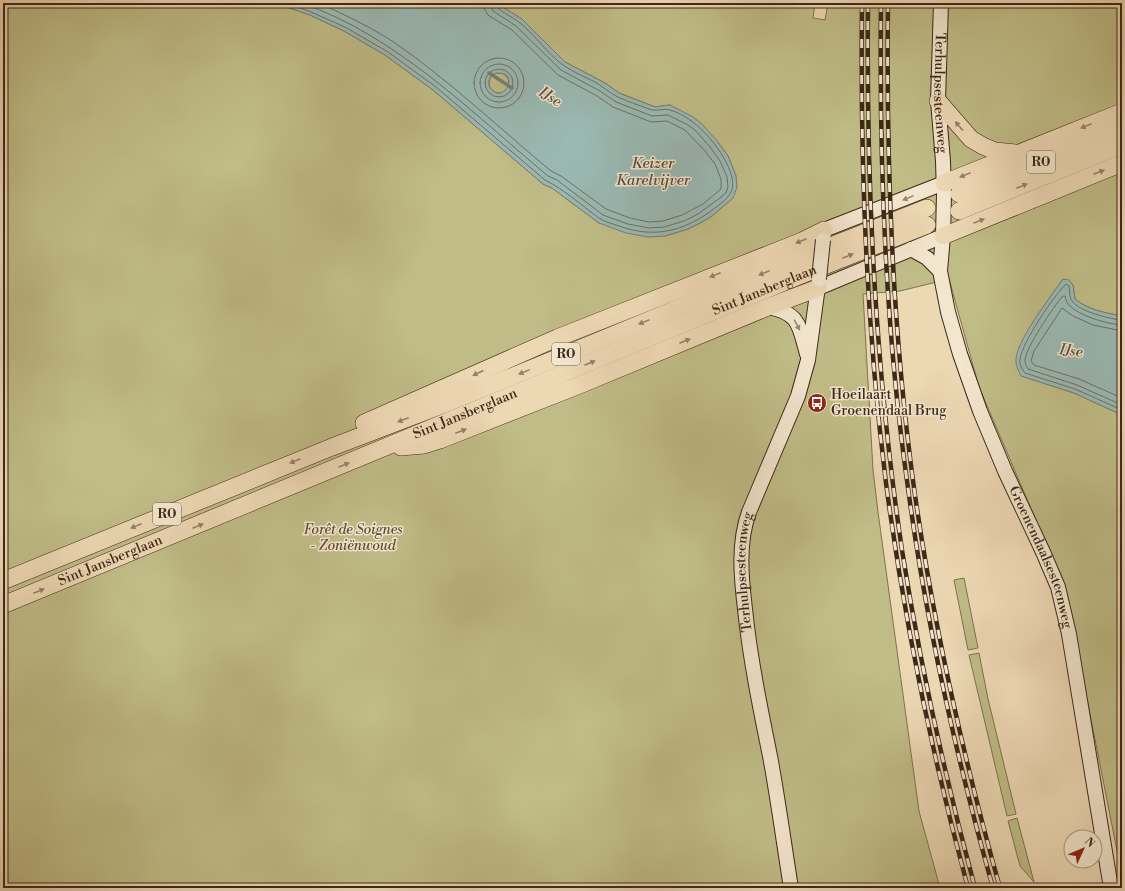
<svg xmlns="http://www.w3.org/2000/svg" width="1125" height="891" viewBox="0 0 1125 891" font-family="'Libre Bodoni',serif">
<rect width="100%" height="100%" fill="#edd8b4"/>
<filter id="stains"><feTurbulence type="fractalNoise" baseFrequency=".005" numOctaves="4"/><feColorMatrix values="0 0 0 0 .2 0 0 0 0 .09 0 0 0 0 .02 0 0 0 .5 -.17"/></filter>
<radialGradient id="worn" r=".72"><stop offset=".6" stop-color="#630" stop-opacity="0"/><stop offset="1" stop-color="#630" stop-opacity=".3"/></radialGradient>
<path fill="#c0bc87" stroke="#7f7250" d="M3 3H275L310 15 344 31 385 55 433 90 543 184 552 188 599 223 665 236 688 229 702 222 712 216 733 198 736 176 728 156 717 141 670 105 655 107 619 93 605 83 565 62 522 19 496 3H815L813 18 825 20 828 3H1122V316C1106 313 1088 310 1075 299L1073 285 1063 279 1044 306 1020 346 1022 376 1074 393 1122 415V876L1074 633 1053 560 979 387 949 279 900 291 863 294 873 470 878 512 919 811 940 888H3Z
M489 83a10 10 0 1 1 20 0a10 10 0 1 1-20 0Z
M964 578 978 648 968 650 954 580Z
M979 653 988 699 1016 814 1007 816 969 655Z
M1017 818 1034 882 1020 866 1008 821Z"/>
<path fill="#9ab9b3" stroke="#757f75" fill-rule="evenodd" d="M275 3H496L522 19 565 62 605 83 619 93 655 107 670 105 693 117 702 124 717 141 728 156 736 176 737 187 733 198 712 216 702 222 688 229 665 236 648 237 626 233 599 223 552 188 543 184 433 90 385 55 344 31 310 15ZM497 73C522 72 502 108 489 86 488 79 490 75 497 73Z
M1063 279 1069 280 1073 285 1075 299C1088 310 1106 313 1122 316V415L1074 393 1021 376C1019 371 1016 367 1016 362 1014 343 1052 295 1063 279Z"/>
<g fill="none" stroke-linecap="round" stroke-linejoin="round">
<path stroke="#6c7066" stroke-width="1" d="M287 3 311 12 345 27 388 52 436 87 545 180C565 190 581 205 599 218 605 222 613 224 619 226 655 239 685 231 715 208 730 197 737 190 730 171 721 147 695 117 670 110 663 108 656 112 649 109 639 105 628 102 618 97 610 93 603 87 595 82 585 77 573 72 563 65 548 54 535 35 520 23 514 17 496 11 495 3
M302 3C398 37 471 112 548 176L557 180 603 215 628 224 649 228 664 227 684 221 698 214 720 198 726 193 728 187 727 177 720 161 710 147 695 130 688 125 668 115 652 116 616 102 600 91 561 70 516 26 493 11 490 3
M319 3C345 15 371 27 395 43 450 81 499 128 551 171L561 176 606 209 630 218 649 222 663 221 682 215 703 204 721 189V179L715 164 705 151 685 130 667 121 651 122 613 107 597 96 558 75 512 30 488 15 485 10 484 3
M474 83a25 25 0 1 1 50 0a25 25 0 1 1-50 0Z
M480 83a19 19 0 1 1 38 0a19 19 0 1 1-38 0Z
M485 83a14 14 0 1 1 28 0a14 14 0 1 1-28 0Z
M1122 320C1110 319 1080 312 1072 301 1069 297 1070 291 1069 286L1066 284C1053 297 1023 341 1020 359 1019 364 1022 369 1025 373L1075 389 1122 410
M1122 325C1107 324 1079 316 1069 305 1067 303 1066 300 1065 296H1063C1054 306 1025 348 1025 361 1025 364 1027 367 1028 369L1077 385 1122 405
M1122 331 1093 325 1073 316 1062 308 1034 351 1031 361 1034 365 1079 379 1122 398"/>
<path stroke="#757f75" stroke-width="3.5" d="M489 73 512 88"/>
<g stroke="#3e2818" stroke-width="16">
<g id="secondary">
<path id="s1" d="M941 3 938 101 943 161 944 194 943 236 940 271 948 312 960 354 980 411 1005 471 1043 552 1058 587 1069 634 1111 888"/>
<path d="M823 240 824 230 944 183"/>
<path d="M911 249 927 258 940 271"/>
<path d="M818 288 943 236"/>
<path d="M768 307C800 313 799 326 807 354"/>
<path id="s2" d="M791 888C784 844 778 799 770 756 760 707 750 658 745 609 741 576 738 543 749 512L798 396 808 360 819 279"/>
</g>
</g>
<g stroke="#3e2818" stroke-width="18">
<g id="trunk">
<path d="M938 101 971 139 983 146 995 151 1015 153"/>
<path d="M944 183 1122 112"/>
<path d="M959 194 1122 129"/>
<path d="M959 211 1122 145"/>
<path d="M943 236 1122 163"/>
<path d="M364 423 557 338 802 241 824 230"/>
<path d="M401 447 424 445 440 440 577 386 768 307 818 288"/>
<path d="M3 581 332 447 450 402 800 258 927 208"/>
<path id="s3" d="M3 605 799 276 927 225"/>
</g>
</g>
<use href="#secondary" stroke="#f3e6ce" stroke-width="14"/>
<use href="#trunk" stroke="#edd8b4" stroke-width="17"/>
<g stroke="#3e2818" stroke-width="4.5">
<path id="rail" d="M862 3C860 163 866 324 886 483 904 620 932 755 968 888
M868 3C866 185 875 369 902 550 920 664 945 777 975 888
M881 3C879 165 885 328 908 488 926 623 956 756 993 888
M888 3C886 165 892 328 914 488 933 623 963 756 1000 888"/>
</g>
<use href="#rail" stroke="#f3e6ce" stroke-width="3" stroke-dasharray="9" stroke-linecap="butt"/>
<g stroke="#3e2818" stroke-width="16" stroke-linecap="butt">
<path id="secondary-bridge" d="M819 279 823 240"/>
</g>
<use href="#secondary-bridge" stroke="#f3e6ce" stroke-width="14"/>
</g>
<defs><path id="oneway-solid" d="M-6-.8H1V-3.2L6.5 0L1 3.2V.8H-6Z"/></defs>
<g fill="#968066">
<use href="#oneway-solid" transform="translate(959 126) rotate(-130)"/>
<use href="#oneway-solid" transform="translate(1086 126) rotate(158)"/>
<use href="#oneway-solid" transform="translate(1099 172) rotate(-21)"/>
<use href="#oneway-solid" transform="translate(965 175) rotate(158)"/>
<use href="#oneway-solid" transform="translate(1022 186) rotate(-22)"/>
<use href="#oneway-solid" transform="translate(979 221) rotate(-22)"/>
<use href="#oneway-solid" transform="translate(801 241) rotate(157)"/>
<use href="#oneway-solid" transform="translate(848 256) rotate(-22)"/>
<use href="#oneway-solid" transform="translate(764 273) rotate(158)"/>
<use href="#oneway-solid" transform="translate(715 275) rotate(158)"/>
<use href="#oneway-solid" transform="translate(644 322) rotate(158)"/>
<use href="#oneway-solid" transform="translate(685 341) rotate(-23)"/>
<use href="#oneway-solid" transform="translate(590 363) rotate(-23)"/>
<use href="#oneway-solid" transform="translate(524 372) rotate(158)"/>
<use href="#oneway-solid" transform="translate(478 373) rotate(156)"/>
<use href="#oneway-solid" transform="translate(403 420) rotate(159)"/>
<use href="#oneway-solid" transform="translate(461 431) rotate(-21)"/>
<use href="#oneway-solid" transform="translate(295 461) rotate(158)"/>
<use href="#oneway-solid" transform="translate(344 465) rotate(-23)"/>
<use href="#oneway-solid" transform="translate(136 526) rotate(158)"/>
<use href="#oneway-solid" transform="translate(198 526) rotate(-22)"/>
<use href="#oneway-solid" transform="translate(39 591) rotate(-22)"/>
</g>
<g fill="#988773">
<use href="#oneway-solid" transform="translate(908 198) rotate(158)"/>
<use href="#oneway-solid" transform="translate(797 325) rotate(62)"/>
</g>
<defs>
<g id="bus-disc" transform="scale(1)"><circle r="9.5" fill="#8f2418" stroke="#f3e6ce"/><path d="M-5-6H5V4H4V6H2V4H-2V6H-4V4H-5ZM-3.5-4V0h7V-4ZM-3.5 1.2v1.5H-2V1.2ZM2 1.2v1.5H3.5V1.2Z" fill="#fff"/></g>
</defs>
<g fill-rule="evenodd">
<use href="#bus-disc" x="817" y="403"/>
</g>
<g text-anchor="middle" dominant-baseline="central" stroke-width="3" stroke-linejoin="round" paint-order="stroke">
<g fill="#f3e6ce" stroke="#74614f" stroke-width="1">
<rect x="1027" y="151" width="28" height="22" rx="3"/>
<rect x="552" y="343" width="28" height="22" rx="3"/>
<rect x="153" y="503" width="28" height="22" rx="3"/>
</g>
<g font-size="13" font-weight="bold" fill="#3e2818">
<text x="1041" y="162">R0</text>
<text x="566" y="354">R0</text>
<text x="167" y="514">R0</text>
</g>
<g font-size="14" fill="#3e2818" stroke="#f3e6ce">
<text stroke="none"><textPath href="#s1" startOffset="90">Terhulpsesteenweg</textPath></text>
<text stroke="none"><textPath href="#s3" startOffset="824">Sint Jansberglaan</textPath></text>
<text stroke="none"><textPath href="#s3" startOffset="500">Sint Jansberglaan</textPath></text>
<text stroke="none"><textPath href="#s1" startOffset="573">Groenendaalsesteenweg</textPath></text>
<text stroke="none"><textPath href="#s3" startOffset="116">Sint Jansberglaan</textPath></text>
<text stroke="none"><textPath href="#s2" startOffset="320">Terhulpsesteenweg</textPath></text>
</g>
<g font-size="14" fill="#3e2818" stroke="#f3e6ce" text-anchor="start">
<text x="831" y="395">Hoeilaart<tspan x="831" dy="16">Groenendaal Brug</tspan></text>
</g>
<g font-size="14" font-style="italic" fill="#5e4d34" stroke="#f3e6ce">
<text x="353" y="530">Forêt de Soignes<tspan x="353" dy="16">- Zoniënwoud</tspan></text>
</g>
<g font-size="15" font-style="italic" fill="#554c3f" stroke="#f3e6ce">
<text transform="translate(550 97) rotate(32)">IJse</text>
<text x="653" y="163">Keizer<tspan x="653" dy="17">Karelvijver</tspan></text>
<text transform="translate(1071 351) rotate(7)">IJse</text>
</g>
</g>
<rect width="1125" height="891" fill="none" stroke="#edd8b4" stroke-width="16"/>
<rect x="4" y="4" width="1117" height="883" fill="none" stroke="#3e2818" stroke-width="2"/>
<rect x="8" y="8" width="1109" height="875" fill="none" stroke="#3e2818"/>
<g transform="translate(1083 849) rotate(46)"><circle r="19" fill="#f3e6ce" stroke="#ab9a85"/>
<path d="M0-3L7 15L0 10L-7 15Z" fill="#8f2418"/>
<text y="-6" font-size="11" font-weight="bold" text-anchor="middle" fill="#3e2818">N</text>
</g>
<rect width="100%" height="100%" filter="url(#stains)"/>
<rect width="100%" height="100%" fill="url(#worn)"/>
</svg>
